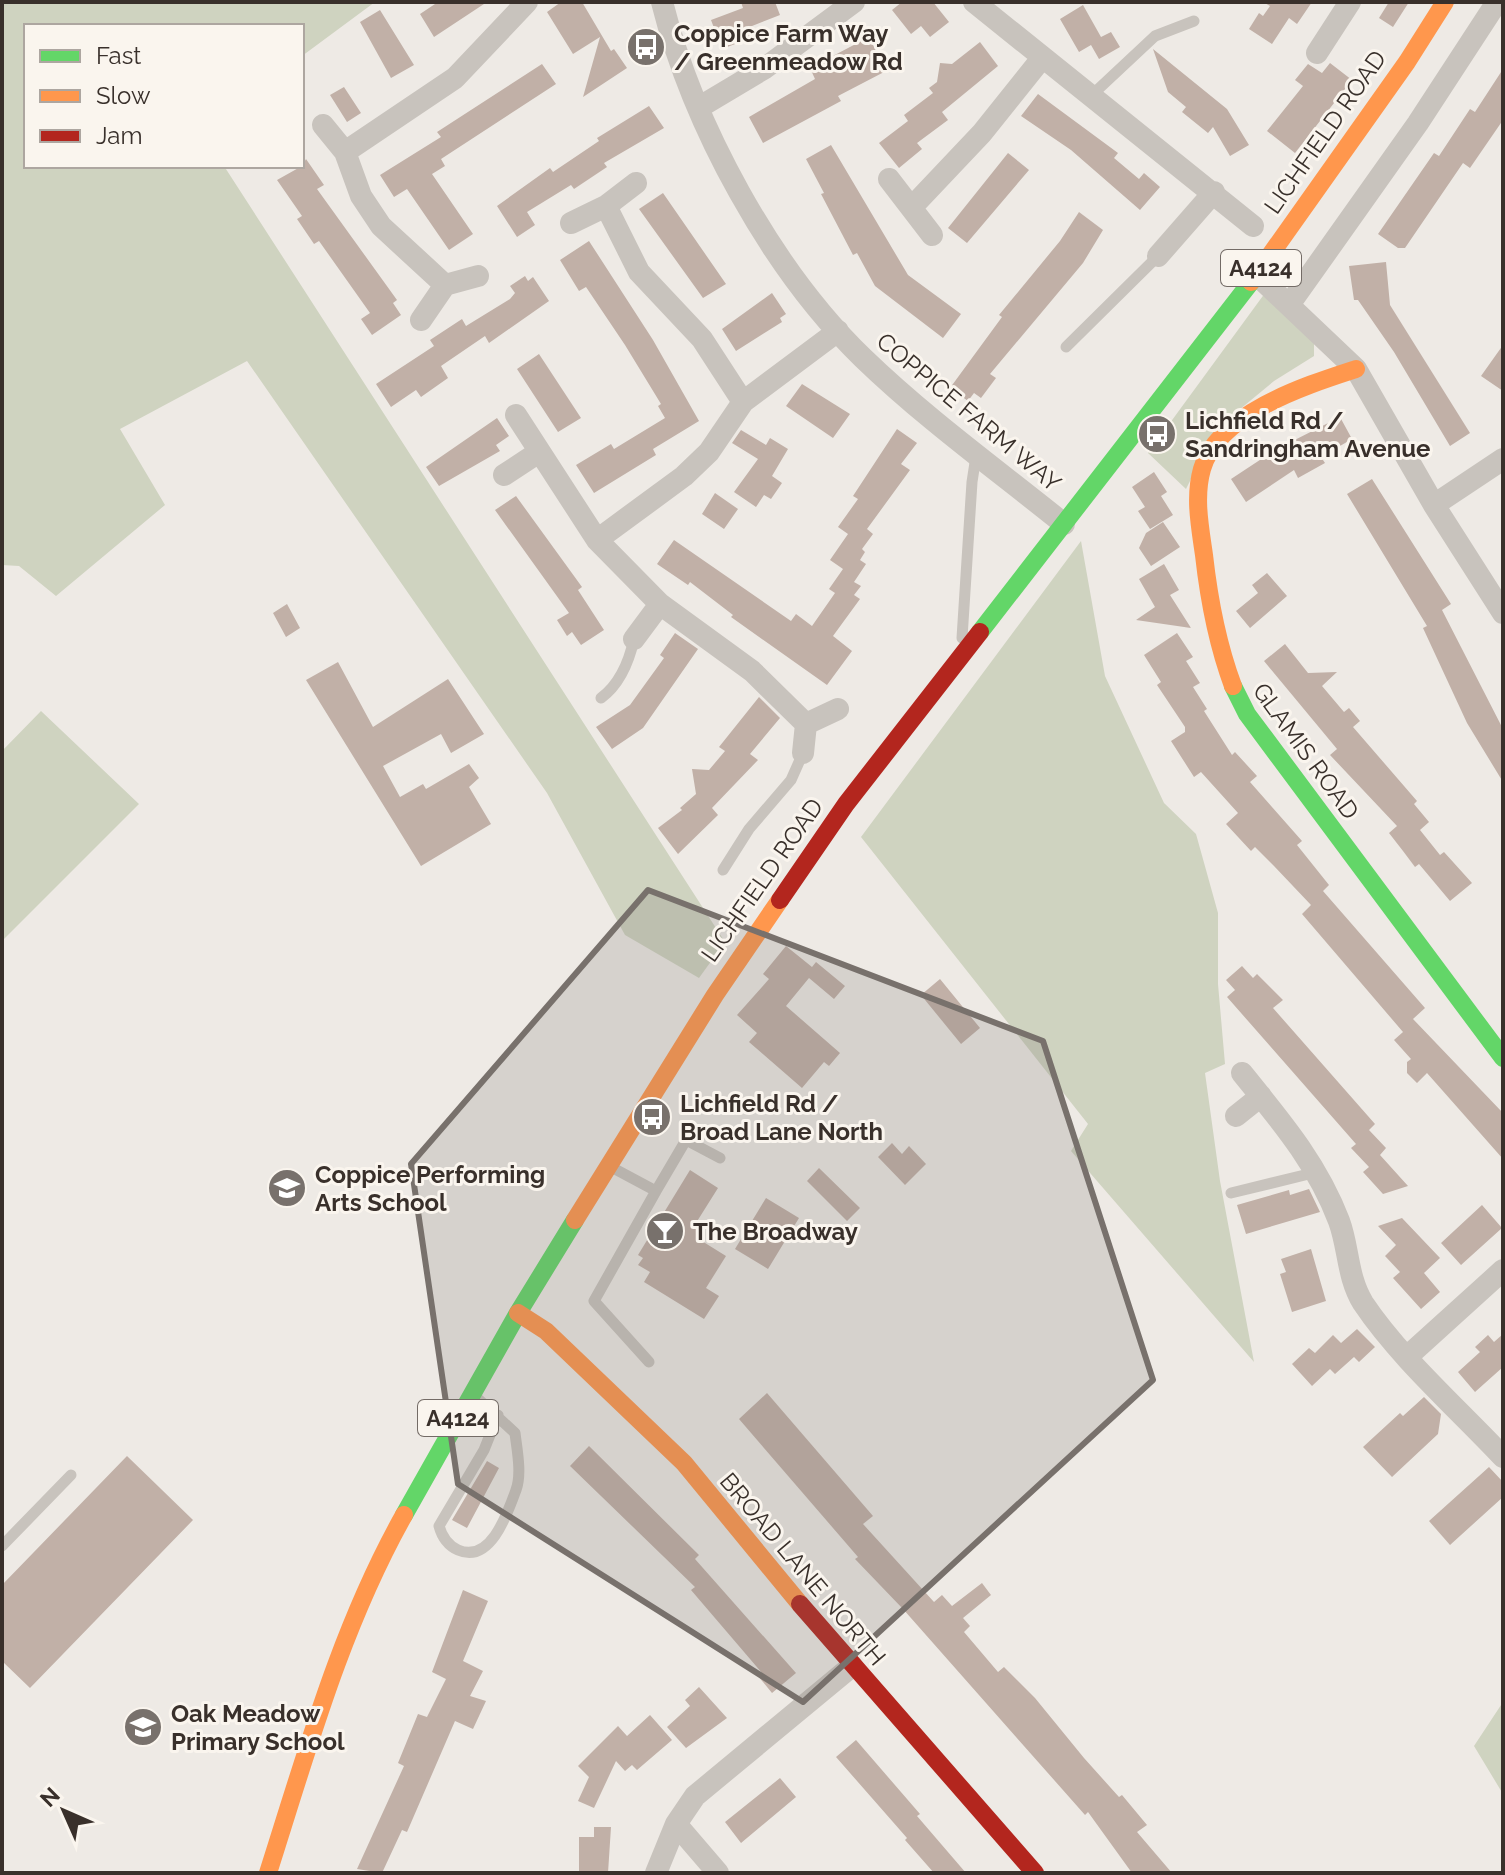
<svg xmlns="http://www.w3.org/2000/svg" width="1505" height="1875" viewBox="0 0 1505 1875" font-family="Raleway,sans-serif">
<rect width="100%" height="100%" fill="#eeeae5"/>
<path fill="#cfd3c0" d="M2 2H375L302 56V26H26V166H224L725 942 699 978 625 935 547 793 247 361 120 429 165 505 56 596 19 566 2 565Z
M1265 293 1314 343V356L1274 381 1216 429 1186 489 1148 453Z
M1081 541 1105 676 1164 803 1196 834 1218 913V984L1225 1064 1205 1073 1220 1181 1254 1362 1071 1151 1088 1124 861 837Z
M41 711 139 804 2 941V751Z
M1503 1702V1794L1474 1746Z"/>
<path fill="#c1b0a7" d="M438 2H487L434 37 420 14Z
M561 2H582L611 51 614 49 627 68 583 97 600 37 573 54 547 12Z
M741 2H775L780 15 747 28 751 38 722 49 711 20 743 8Z
M902 2H933L949 22 930 37 921 26 911 34 892 10Z
M1263 2H1312L1297 24 1289 18 1272 44 1249 29 1259 13 1263 16 1270 6Z
M1389 2H1409L1393 27 1379 18Z
M1083 5 1101 37 1111 32 1120 47 1099 59 1091 45 1079 52 1060 19Z
M380 10 414 65 391 78 360 22Z
M869 37 886 71 838 96 841 101 763 143 749 117 815 79 810 68Z
M980 42 998 66 942 112 948 120 917 143 922 149 899 168 879 143 908 121 904 115 933 93 929 88 937 82 940 63 952 64Z
M1153 49 1227 109 1249 145 1230 156 1213 127 1208 133 1182 112 1186 107 1168 92Z
M1330 63 1352 80 1295 153 1267 131 1303 86 1295 80 1308 64 1322 73Z
M542 64 556 84 441 159 445 166 432 174 473 234 449 250 407 189 394 197 380 175 441 137 437 132Z
M1503 69V120L1470 168 1463 163 1405 248H1398L1378 234 1434 153 1439 156 1470 109 1475 112Z
M344 87 361 113 347 122 330 95Z
M1038 94 1118 153 1114 158 1139 179 1144 173 1160 187 1140 210 1071 150 1021 116Z
M649 106 664 128 604 163 607 167 574 189 571 185 527 212 535 225 517 237 497 206 550 168 553 172 599 141 597 138Z
M831 145 908 275 961 314 943 338 875 286 857 253 853 255 821 194 824 193 806 159Z
M1008 153 1029 170 967 243 948 228Z
M306 159 324 185 317 189 397 300 393 303 401 315 372 335 361 319 370 313 319 241 314 244 297 219 302 216 277 180 302 166Z
M663 193 726 284 703 298 639 209Z
M1079 212 1103 230 1083 263 990 374 996 378 981 398 974 393 968 401 950 388 1002 317 999 315 1060 241Z
M589 241 653 340 699 421 653 449 656 455 594 493 576 465 611 444 614 449 665 418 658 406 661 404 625 345 586 287 579 291 560 260Z
M1386 262 1390 305 1470 433 1450 446 1394 352 1358 300H1354L1349 266Z
M525 276 528 281 533 277 549 301 489 343 485 336 441 366 448 378 421 397 416 390 391 407 376 384 434 346 430 340 462 319 466 326 510 299 515 293 510 286Z
M772 293 786 314 780 318 782 322 736 351 722 329Z
M1503 345V391L1481 376Z
M539 354 581 418 558 432 517 369Z
M802 384 850 414 833 438 786 406Z
M1340 417 1352 439 1321 457 1325 463 1298 478 1294 470 1246 502 1231 479 1275 450Z
M497 418 509 436 496 445 500 451 439 486 426 467Z
M897 429 917 443 901 464 910 470 867 529 873 534 862 549 865 552 860 560 866 564 854 582 861 586 854 595 860 599 833 636 852 651 827 685 731 617 733 615 690 582 688 585 657 564 674 540 791 621 796 614 812 626 835 593 829 589 843 569 830 560 848 534 838 527 858 499 853 496Z
M741 430 766 445 770 438 788 449 772 476 782 483 771 499 764 495 756 507 734 492 758 459 732 443Z
M1154 472 1167 492 1161 496 1173 515 1150 529 1138 511 1145 507 1132 487Z
M1372 479 1451 604 1442 610 1503 729V782L1467 723 1423 628 1427 626 1347 494Z
M715 493 738 509 724 529 702 514Z
M516 496 582 587 578 590 604 630 581 645 572 632 567 636 557 620 569 613 495 510Z
M1163 522 1180 547 1151 566 1139 548 1146 533Z
M1164 564 1179 590 1170 595 1191 628 1136 620 1155 607 1139 579Z
M1267 573 1287 596 1250 628 1236 611 1258 593 1252 585Z
M287 604 300 628 286 637 273 613Z
M675 633 698 649 643 728 612 749 596 727 630 705 664 658 660 655Z
M1177 633 1193 657 1186 661 1200 683 1193 687 1207 709 1204 711 1232 755 1235 752 1257 776 1250 782 1302 841 1297 845 1329 885 1323 891 1425 1008 1413 1019 1503 1113V1159L1427 1073 1417 1083 1407 1073V1062L1411 1059 1394 1040 1403 1032 1302 914 1311 905 1274 866 1255 847 1251 851 1226 824 1238 813 1201 772 1194 777 1171 741 1185 732V727L1157 685 1161 682 1144 655Z
M1285 644 1308 673 1337 672 1322 686 1344 712 1349 708 1360 721 1353 727 1417 801 1414 804 1429 822 1420 830 1440 855 1444 852 1472 883 1450 901 1419 864 1415 867 1403 851 1389 833 1397 826 1330 755 1337 749 1264 661Z
M338 662 373 727 448 679 484 734 451 753 441 734 383 766 400 797 423 784 426 789 469 764 479 778 469 787 491 824 421 866 306 680Z
M759 697 780 718 750 754 758 760 712 808 718 815 678 854 658 828 682 810 680 808 696 794 692 769 709 770 725 751 719 747Z
M786 946 812 967 816 962 845 986 834 999 809 978 786 1006 840 1053 829 1066 824 1062 802 1088 749 1042 757 1033 737 1015 769 979 763 974Z
M1242 966 1253 978 1257 974 1283 1000 1273 1008 1375 1124 1369 1130 1386 1148 1380 1155 1408 1186 1383 1194 1363 1172 1369 1167 1351 1148 1356 1144 1227 997 1235 990 1226 980Z
M940 979 980 1028 961 1044 921 995Z
M892 1143 902 1154 909 1146 926 1164 905 1185 878 1157Z
M819 1168 860 1208 847 1221 807 1181Z
M690 1170 718 1188 696 1223 703 1227 697 1238 726 1256 706 1288 719 1296 704 1319 644 1282 650 1272 638 1265 643 1258 638 1255Z
M1309 1189 1320 1212 1246 1234 1237 1205 1289 1190 1290 1195Z
M766 1198 799 1218 768 1269 735 1249Z
M1482 1205 1502 1228 1461 1265 1441 1243Z
M1402 1218 1440 1258 1424 1273 1440 1292 1421 1309 1393 1278 1400 1272 1385 1256 1396 1245 1378 1226Z
M1311 1249 1326 1301 1292 1312 1280 1274 1286 1272 1281 1259Z
M1357 1329 1375 1347 1359 1362 1354 1357 1335 1374 1330 1369 1312 1386 1292 1364 1309 1348 1315 1353 1333 1335 1341 1343Z
M1503 1334V1367L1475 1392 1458 1372 1480 1352 1475 1347 1488 1335 1494 1342Z
M767 1393 873 1516 863 1524 934 1602 942 1595 952 1606 982 1583 991 1595 963 1618 970 1626 964 1632 998 1672 1004 1667 1035 1698 1084 1758 1119 1797 1122 1795 1147 1825 1137 1832 1172 1873H1132L1088 1812 1085 1815 903 1609 855 1559 858 1557 739 1419Z
M1424 1397 1441 1414 1438 1434 1392 1477 1363 1447 1400 1413 1403 1416Z
M589 1446 699 1555 695 1559 796 1673 772 1693 758 1676 762 1673 691 1590 695 1587 570 1466Z
M127 1456 193 1520 30 1688 2 1661V1585Z
M487 1461 499 1468 467 1528 452 1520Z
M1489 1467 1503 1482V1497L1450 1545 1429 1521Z
M463 1590 488 1601 463 1661 483 1671 470 1696 486 1701 473 1729 455 1721 407 1832 402 1830 382 1873 357 1869 404 1766 398 1763 418 1714 427 1717 446 1679 432 1672Z
M699 1687 727 1718 686 1748 667 1727 690 1706 685 1700Z
M650 1715 672 1740 637 1770 632 1765 625 1771 616 1761 594 1808 578 1801 589 1777 578 1766 618 1726 627 1736Z
M856 1740 920 1814 917 1816 966 1873H934L905 1840 907 1838 836 1757Z
M780 1778 796 1797 741 1843 725 1822Z
M594 1827H611L608 1873H579V1837H594Z"/>
<g fill="none" stroke-linecap="round" stroke-linejoin="round">
<path stroke="#c8c3bd" stroke-width="11" d="M1093 94 1155 36 1194 21
M1066 347 1158 256
M962 638 972 482 976 456
M601 698C620 684 629 662 634 639
M723 870 749 829 791 780 803 753
M613 1168 656 1191 686 1140 720 1158
M1231 1193 1317 1172
M649 1362 594 1301 656 1191
M475 1396 515 1433C517 1450 522 1474 516 1490 507 1515 490 1564 458 1550 447 1545 442 1537 439 1526L484 1450 498 1415
M2 1546 71 1475"/>
<path stroke="#c8c3bd" stroke-width="22" d="M662 2C693 125 771 269 863 358 925 418 997 470 1064 524
M974 2 1253 226
M1317 53 1350 2
M698 108 765 68 854 2
M323 125 345 152 361 196 381 226 445 285
M345 152 455 78 527 2
M889 179 932 235
M606 206 639 272 702 339 743 402
M912 207 982 133 1042 58
M571 223 606 206 636 183
M1158 256 1214 192
M1257 275 1356 369 1434 505 1503 613
M1289 305 1418 123 1497 2
M421 320 445 285 478 276
M516 415 597 540 660 604
M504 475 539 452
M1434 505 1503 459
M597 540 684 476 709 452 743 402 838 331
M634 639 660 604 752 671 806 724
M803 753 806 724 838 709
M1242 1073C1280 1120 1317 1163 1339 1221 1349 1248 1347 1277 1363 1303 1399 1357 1458 1409 1503 1457
M1236 1116 1261 1096
M1408 1356 1503 1270
M676 1824 718 1873
M656 1873 676 1824 695 1796 852 1666"/>
<path stroke="#63d668" stroke-width="18" d="M980 632 1251 282
M1233 686 1247 714 1503 1058
M404 1515 518 1313 575 1220"/>
<path stroke="#ff974d" stroke-width="18" d="M1251 282 1407 62 1445 2
M1233 686C1217 643 1209 600 1204 555 1200 527 1194 497 1202 469 1218 413 1307 385 1356 369
M575 1220 715 995 780 900
M518 1313 546 1331 684 1463 800 1604
M268 1873C307 1751 341 1627 404 1515"/>
<path stroke="#b3261e" stroke-width="18" d="M780 900 846 804 980 632
M800 1604 1035 1873"/>
</g>
<path fill="#78716c" fill-opacity="0.2" stroke="#78716c" stroke-width="6" stroke-linejoin="round" d="M648 890 1043 1041 1153 1380 803 1702 458 1484 411 1164Z"/>
<defs>
<g id="bus-disc" transform="scale(2)"><circle r="9.5" fill="#78716c" stroke="#faf5ee"/><path d="M-5-6H5V4H4V6H2V4H-2V6H-4V4H-5ZM-3.5-4V0h7V-4ZM-3.5 1.2v1.5H-2V1.2ZM2 1.2v1.5H3.5V1.2Z" fill="#fff"/></g>
<g id="school-disc" transform="scale(2)"><circle r="9.5" fill="#78716c" stroke="#faf5ee"/><path d="M0-5L7-2L0 1L-7-2ZM-4 1L0 2.5L4 1V4Q0 6-4 4Z" fill="#fff"/></g>
<g id="bar-disc" transform="scale(2)"><circle r="9.5" fill="#78716c" stroke="#faf5ee"/><path d="M-6-5H6L.8 .8V4.5H3.5V6h-7V4.5H-.8V.8Z" fill="#fff"/></g>
</defs>
<g fill-rule="evenodd">
<use href="#bus-disc" x="646" y="47"/>
<use href="#bus-disc" x="1157" y="434"/>
<use href="#bus-disc" x="652" y="1117"/>
<use href="#school-disc" x="287" y="1188"/>
<use href="#bar-disc" x="665" y="1231"/>
<use href="#school-disc" x="143" y="1727"/>
</g>
<g text-anchor="middle" dominant-baseline="central" stroke-width="6" stroke-linejoin="round" paint-order="stroke">
<g fill="#faf5ee" stroke="#736b66" stroke-width="2">
<rect x="1221" y="250" width="80" height="36" rx="6"/>
<rect x="418" y="1400" width="80" height="36" rx="6"/>
</g>
<g font-size="22" font-weight="bold" fill="#39302b">
<text x="1261" y="268">A4124</text>
<text x="458" y="1418">A4124</text>
</g>
<g font-size="24" font-weight="bold" fill="#39302b" stroke="#faf5ee" text-anchor="start">
<text x="674" y="33">Coppice Farm Way<tspan x="674" dy="28">/ Greenmeadow Rd</tspan></text>
<text x="1185" y="420">Lichfield Rd /<tspan x="1185" dy="28">Sandringham Avenue</tspan></text>
<text x="680" y="1103">Lichfield Rd /<tspan x="680" dy="28">Broad Lane North</tspan></text>
<text x="315" y="1174">Coppice Performing<tspan x="315" dy="28">Arts School</tspan></text>
<text x="693" y="1231">The Broadway</text>
<text x="171" y="1713">Oak Meadow<tspan x="171" dy="28">Primary School</tspan></text>
</g>
<g font-size="24" fill="#39302b" stroke="#faf5ee">
<text transform="translate(1325 132) rotate(-55)">LICHFIELD ROAD</text>
<text transform="translate(969 412) rotate(40)">COPPICE FARM WAY</text>
<text transform="translate(1306 751) rotate(54)">GLAMIS ROAD</text>
<text transform="translate(762 880) rotate(-55)">LICHFIELD ROAD</text>
<text transform="translate(803 1569) rotate(50)">BROAD LANE NORTH</text>
</g>
</g>
<rect width="1505" height="1875" fill="none" stroke="#39302b" stroke-width="8"/>
<rect x="24" y="24" width="280" height="144" fill="#faf5ee" stroke="#ada6a0" stroke-width="2"/>
<rect x="40" y="50" width="40" height="12" fill="#63d668" stroke="#ada6a0" stroke-width="2"/>
<text x="96" y="64" font-size="24" fill="#39302b">Fast</text>
<rect x="40" y="90" width="40" height="12" fill="#ff974d" stroke="#ada6a0" stroke-width="2"/>
<text x="96" y="104" font-size="24" fill="#39302b">Slow</text>
<rect x="40" y="130" width="40" height="12" fill="#b3261e" stroke="#ada6a0" stroke-width="2"/>
<text x="96" y="144" font-size="24" fill="#39302b">Jam</text>
<g transform="translate(64 1811) rotate(315)" stroke="#faf5ee" stroke-width="6" paint-order="stroke">
<path d="M0-6L14 30L0 20L-14 30Z" fill="#39302b"/>
<text y="-12" font-size="22" font-weight="bold" text-anchor="middle" fill="#39302b">N</text>
</g>
</svg>
